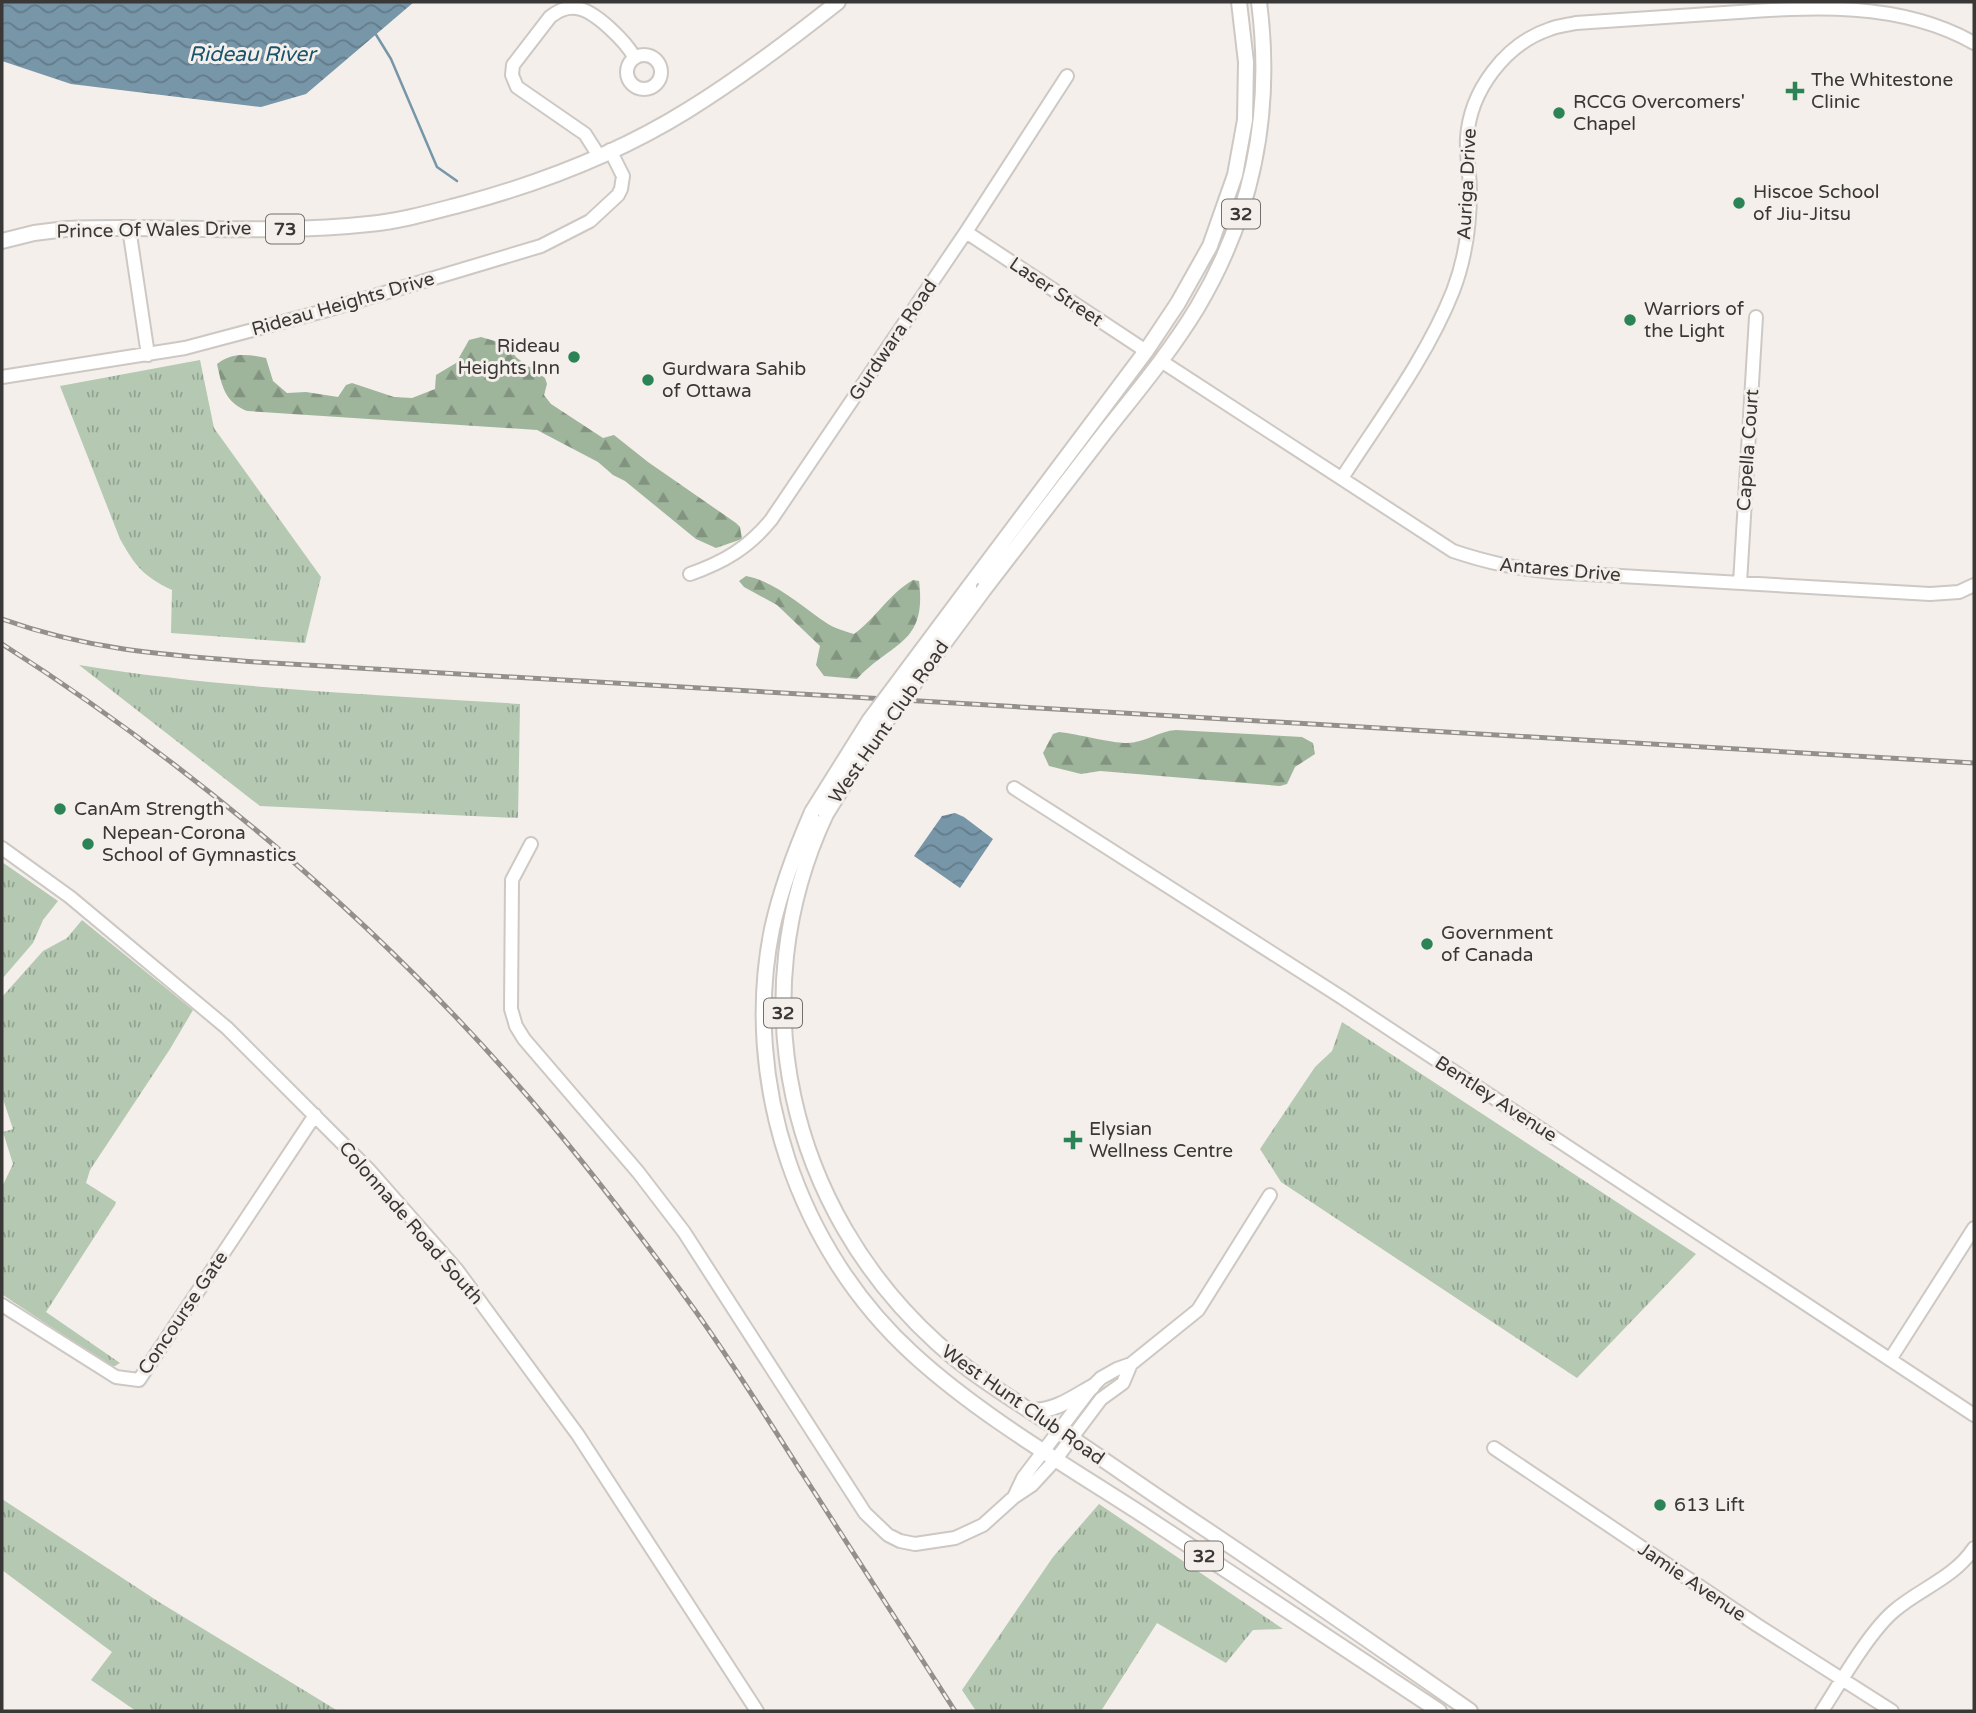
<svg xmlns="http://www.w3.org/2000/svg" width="1976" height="1713" viewBox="0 0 1976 1713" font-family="'Varela Round',sans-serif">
<defs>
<pattern id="grass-tufts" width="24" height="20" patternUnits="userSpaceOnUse" patternTransform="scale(1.75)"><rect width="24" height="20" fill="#b4c8b2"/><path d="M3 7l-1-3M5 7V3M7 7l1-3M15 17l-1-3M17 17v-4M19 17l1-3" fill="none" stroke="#93a392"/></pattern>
<pattern id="forest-firs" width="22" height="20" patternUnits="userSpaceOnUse" patternTransform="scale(1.75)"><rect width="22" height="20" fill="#9eb59c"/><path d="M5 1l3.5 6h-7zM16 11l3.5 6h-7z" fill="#829480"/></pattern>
<pattern id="water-waves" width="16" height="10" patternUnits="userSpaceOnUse" patternTransform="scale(1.75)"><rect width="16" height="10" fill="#7796a8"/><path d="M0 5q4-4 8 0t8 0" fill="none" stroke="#637b8a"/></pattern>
</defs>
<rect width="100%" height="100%" fill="#f4efea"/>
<path fill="url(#grass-tufts)" d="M200 360 214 428 321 577 305 643 171 633 172 590C143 576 136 567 120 539L60 386Z
M79 665C225 689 373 694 520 704L518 818 260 806Z
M2 862 58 901 43 920 33 943 2 979Z
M82 920 193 1010 170 1049 90 1170 86 1183 116 1202 115 1205 46 1312 120 1363 115 1366H110L3 1295 2 1290V1187L13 1164 3 1132 13 1129 2 1096V997L43 951 67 938Z
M1342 1022 1696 1254 1577 1378 1281 1182 1260 1149 1315 1067 1332 1051Z
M2 1499 159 1602 338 1711H136L91 1680 112 1652 2 1570Z
M1099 1504 1283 1629 1253 1630 1226 1663 1157 1623 1101 1711H976L962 1690 1053 1557Z"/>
<path fill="url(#forest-firs)" d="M481 337 505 344 517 358 545 378 547 384 544 395 551 404 603 438 614 435 648 462 736 523 740 527 742 539 716 548 696 539 625 481 613 475 598 462 537 430 247 411C225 402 222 387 217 364 232 352 247 354 266 358L273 381 287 393 306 392 338 397 346 385 352 383 394 397 412 398 435 389 436 375 456 363 469 340Z
M746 576C775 581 803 608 828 624 836 629 845 631 854 634 876 618 889 594 913 580L919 581C927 645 892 641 857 679L824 676 816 665 820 646 777 605 744 587 739 581Z
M1176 730 1302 737 1313 743 1315 754 1295 767 1287 784 1280 786 1100 771 1081 774 1049 766 1043 753 1053 734 1059 732C1078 734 1110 743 1127 743 1144 743 1159 731 1176 730Z"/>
<path fill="url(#water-waves)" d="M2 2H414L306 94 261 107 71 84 2 61Z
M955 813 964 817 993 839 960 888 914 856 942 816Z"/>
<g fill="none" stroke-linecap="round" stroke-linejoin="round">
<path stroke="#7796a8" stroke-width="2.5" d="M375 33 391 59 437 167 457 181"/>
<g stroke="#cdc8c3" stroke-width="16">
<path id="minor" d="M627 72a17 17 0 1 1 34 0a17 17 0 1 1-34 0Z
M599 156 585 134 517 87 512 75 513 65 550 17C558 11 565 7 576 8 595 10 626 42 635 58
M129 228 148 355
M966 232 1146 351
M1161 361 1453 551C1489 563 1514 568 1552 572L1930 594 1959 592 1974 585
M2 377 185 348 324 311 541 246 590 221 618 195 621 189 623 176 610 150
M1342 478C1380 419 1427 357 1453 291 1465 260 1470 224 1470 191 1470 174 1466 156 1467 138 1470 91 1505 44 1550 29 1558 26 1567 25 1576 23 1625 20 1675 16 1724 13 1809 7 1898 0 1974 43
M690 574C724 562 748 548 771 520L966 232 1067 76
M1740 583 1756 317
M1014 788 1341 997 1974 1415
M531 844 512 880 511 1009 516 1026 524 1039 638 1172 684 1232 865 1513 888 1535 900 1541 915 1544 955 1538 983 1525 1014 1497 1032 1485 1056 1459 1101 1399 1123 1383 1131 1364
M2 848 70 897 227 1028 369 1170 457 1270 578 1435 757 1711
M2 1305 116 1377 139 1380 315 1115
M1891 1358 1974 1228
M1494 1448 1757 1625 1892 1711
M1014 1497 1023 1478 1092 1387 1101 1378 1117 1369 1131 1364 1198 1310 1270 1195
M1822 1711C1840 1683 1870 1631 1894 1611 1921 1588 1954 1578 1974 1548"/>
</g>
<g stroke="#cdc8c3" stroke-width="18">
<path id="major" d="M2 241 34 233 66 229C167 225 269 235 369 224 401 221 432 212 463 204 541 183 619 153 688 110 740 78 790 40 838 2
M969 587 1146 351 1178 303 1210 246 1235 175 1245 120 1246 62 1239 2
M985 588C1024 537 1063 487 1102 436 1135 394 1169 354 1197 308 1253 214 1273 110 1259 2
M812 812C795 851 781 888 772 929 741 1082 798 1250 914 1355 982 1417 1069 1467 1146 1517 1244 1581 1341 1647 1439 1711
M826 814C740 997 788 1208 937 1343 971 1374 1009 1397 1047 1422 1092 1451 1135 1482 1180 1512 1278 1577 1374 1644 1470 1711
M1031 1411C1055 1411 1071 1399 1092 1387"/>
</g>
<use href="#minor" stroke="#fff" stroke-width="12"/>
<use href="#major" stroke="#fff" stroke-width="14"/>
<g stroke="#93908c" stroke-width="5">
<path id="rail" d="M2 619C89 650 164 655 256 662L1974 763
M2 644C186 761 365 912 509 1075 575 1149 636 1229 694 1309 732 1362 767 1418 802 1473 853 1552 904 1632 955 1711"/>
</g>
<use href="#rail" stroke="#f4efea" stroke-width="2.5" stroke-dasharray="8" stroke-linecap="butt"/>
<g stroke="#cdc8c3" stroke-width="18" stroke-linecap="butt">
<path id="major-bridge" d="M812 812 869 721 969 587
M826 814 870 743 985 588"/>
</g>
<use href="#major-bridge" stroke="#fff" stroke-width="14"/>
</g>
<g fill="#2c8356" stroke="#f4efea" stroke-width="2.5">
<path d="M1791.5 80.5h7v7h7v7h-7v7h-7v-7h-7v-7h7z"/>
<circle cx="1559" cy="113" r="7"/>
<circle cx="1739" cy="203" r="7"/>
<circle cx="1630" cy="320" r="7"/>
<circle cx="574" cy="357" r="7"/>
<circle cx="648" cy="380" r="7"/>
<circle cx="60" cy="809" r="7"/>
<circle cx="88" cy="844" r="7"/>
<circle cx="1427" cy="944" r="7"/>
<path d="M1069.5 1129.5h7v7h7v7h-7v7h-7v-7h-7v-7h7z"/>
<circle cx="1660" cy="1505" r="7"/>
</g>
<g text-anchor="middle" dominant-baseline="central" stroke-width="6" stroke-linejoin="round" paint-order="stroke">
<g fill="#f4efea" stroke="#726f6c" stroke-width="2">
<rect x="1222" y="199.5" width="38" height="29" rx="5"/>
<rect x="266" y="214.5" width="38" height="29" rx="5"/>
<rect x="764" y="998.5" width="38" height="29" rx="5"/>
<rect x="1185" y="1541.5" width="38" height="29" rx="5"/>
</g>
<g font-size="18" font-weight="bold" fill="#3a3836">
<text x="1241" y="214">32</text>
<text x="285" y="229">73</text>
<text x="783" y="1013">32</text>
<text x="1204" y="1556">32</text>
</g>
<g font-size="19" fill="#3a3836" stroke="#f4efea" text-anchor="start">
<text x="1811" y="80">The Whitestone<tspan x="1811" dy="22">Clinic</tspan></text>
<text x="1573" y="102">RCCG Overcomers'<tspan x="1573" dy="22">Chapel</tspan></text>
<text x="1753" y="192">Hiscoe School<tspan x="1753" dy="22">of Jiu-Jitsu</tspan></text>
<text x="1644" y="309">Warriors of<tspan x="1644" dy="22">the Light</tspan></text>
<text x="560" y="346" text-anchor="end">Rideau<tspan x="560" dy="22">Heights Inn</tspan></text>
<text x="662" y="369">Gurdwara Sahib<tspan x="662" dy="22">of Ottawa</tspan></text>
<text x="74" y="809">CanAm Strength</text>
<text x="102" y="833">Nepean-Corona<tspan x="102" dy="22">School of Gymnastics</tspan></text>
<text x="1441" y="933">Government<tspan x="1441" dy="22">of Canada</tspan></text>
<text x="1089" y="1129">Elysian<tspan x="1089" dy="22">Wellness Centre</tspan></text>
<text x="1674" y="1505">613 Lift</text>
</g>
<g font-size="19" fill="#3a3836" stroke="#f4efea">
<text transform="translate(1467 184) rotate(-87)">Auriga Drive</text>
<text transform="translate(154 230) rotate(-1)">Prince Of Wales Drive</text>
<text transform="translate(1056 292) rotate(34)">Laser Street</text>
<text transform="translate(343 304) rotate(-16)">Rideau Heights Drive</text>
<text transform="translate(893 340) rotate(-56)">Gurdwara Road</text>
<text transform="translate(1748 450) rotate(-86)">Capella Court</text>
<text transform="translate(1560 570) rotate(5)">Antares Drive</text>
<text transform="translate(889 722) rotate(-55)">West Hunt Club Road</text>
<text transform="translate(1496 1099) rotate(33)">Bentley Avenue</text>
<text transform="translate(411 1223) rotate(49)">Colonnade Road South</text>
<text transform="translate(183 1313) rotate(-56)">Concourse Gate</text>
<text transform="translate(1023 1405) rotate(35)">West Hunt Club Road</text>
<text transform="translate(1692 1582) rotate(34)">Jamie Avenue</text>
</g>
<g font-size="21" font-style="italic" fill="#19536e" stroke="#f4efea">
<text x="252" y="54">Rideau River</text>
</g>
</g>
<rect width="1976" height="1713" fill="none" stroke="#3a3836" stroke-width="7"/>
</svg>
